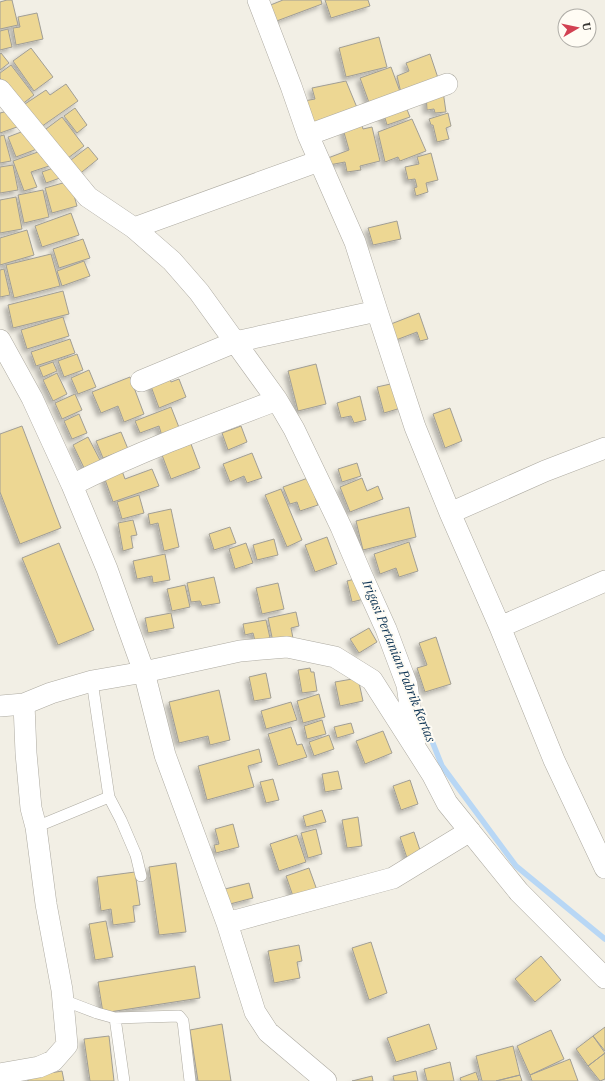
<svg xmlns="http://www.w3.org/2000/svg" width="605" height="1081" viewBox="0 0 605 1081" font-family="'IBM Plex Serif',serif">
<defs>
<filter id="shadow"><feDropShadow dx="-3.5" dy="3.5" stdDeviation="2" flood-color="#0004"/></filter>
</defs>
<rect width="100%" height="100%" fill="#f2efe5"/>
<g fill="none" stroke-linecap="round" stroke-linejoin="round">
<path stroke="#b8d7f5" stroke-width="5.5" d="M420 711 442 766 516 866 605 939"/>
</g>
<path fill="#edd793" stroke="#a19e95" filter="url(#shadow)" d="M7 0H12L18 25 0 29V2Z
M283 0H321L322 4 274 22 268 6Z
M325 0H368L370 6 331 18Z
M37 13 43 39 16 45 13 28 20 27 18 17Z
M8 29 12 47 0 50V31Z
M379 37 387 67 346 77 339 48Z
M31 48 53 77 34 91 13 61Z
M1 53 9 63 0 70V54Z
M430 54 440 84 402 97 397 76 409 71 406 63Z
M11 65 34 95 21 105 0 78V73Z
M391 67 402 97 371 108 360 78Z
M346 81 358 110 314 126 304 101 315 99 312 88Z
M66 84 78 101 38 129 22 106 46 90 50 95Z
M443 91 446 112 435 113 434 109 427 110 426 93Z
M404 102 410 117 387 125 385 118 382 119 379 111Z
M75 108 87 125 77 133 64 116Z
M12 110 17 127 0 133V113Z
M448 113 451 126 446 128 449 139 437 142 433 125H431L429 119Z
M62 117 84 146 64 161 42 132Z
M412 119 426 151 400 161 398 157 385 162 378 132Z
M361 121 363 129 372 127 380 161 360 166 361 170 347 172 345 162 329 165 328 158 349 150 343 129Z
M29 129 37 149 16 157 8 137Z
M4 135 11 161 0 163V136Z
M88 147 98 159 77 176 67 163Z
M46 149 52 165 31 172 37 187 24 191 13 161Z
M431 153 438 180 426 183 428 192 416 196 414 188 417 187 415 179 408 180 405 167 419 164 417 157Z
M13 165 18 190 0 193V167Z
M56 167 60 178 46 183 42 172Z
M70 181 77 206 52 213 45 188Z
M43 190 49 217 24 223 18 195Z
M16 197 22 229 0 233V200Z
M71 213 79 235 42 247 35 226Z
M397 221 401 239 373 245 368 228Z
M27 230 34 255 0 265V238Z
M83 239 90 258 59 268 53 249Z
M51 254 60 286 14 298 6 265Z
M84 261 90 276 62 286 57 271Z
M4 269 10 295 0 297V270Z
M63 291 69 314 13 328 8 305Z
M419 313 428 339 420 341 417 332 396 340 391 324Z
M63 317 69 336 27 349 21 330Z
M70 339 75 353 36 366 31 352Z
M77 354 83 370 64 377 58 361Z
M53 362 57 371 43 377 39 367Z
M316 364 326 404 298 411 288 371Z
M89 370 96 387 78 394 71 378Z
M57 373 67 394 53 401 43 380Z
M168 373 171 382 179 379 186 397 159 408 149 381Z
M130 377 144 414 124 422 118 406 101 413 92 392Z
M395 383 401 408 384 413 377 387Z
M75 394 82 410 62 419 55 403Z
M360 396 366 420 354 423 351 416 341 418 337 403Z
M171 407 180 430 162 436 159 426 140 433 135 421Z
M450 408 462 441 445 448 433 414Z
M79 414 87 433 72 439 64 421Z
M22 426 61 528 20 544 0 492V434Z
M241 426 247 442 228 450 222 433Z
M121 432 128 449 103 458 96 441Z
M88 437 102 464 86 472 73 445Z
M191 444 200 468 171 479 162 455Z
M252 453 262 478 247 483 244 476 230 482 223 464Z
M357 463 361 476 342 482 338 469Z
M121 468 125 479 152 469 159 486 113 502 103 474Z
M308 478 318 505 300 511 297 502 290 504 283 487Z
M362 478 367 491 378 486 383 499 350 512 340 487Z
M281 489 302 540 287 547 265 495Z
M139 495 144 513 122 519 117 502Z
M409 507 416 537 363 550 356 521Z
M171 509 179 547 164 551 158 523 150 525 148 514Z
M133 520 137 535 131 536 133 548 123 551 118 523Z
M230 527 236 543 214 550 209 534Z
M327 537 337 564 315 572 305 545Z
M274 539 278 555 257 560 253 545Z
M409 542 418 571 399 577 396 568 380 574 374 554Z
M59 543 94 630 58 645 22 558Z
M246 543 253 563 235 569 229 549Z
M165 554 170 580 153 583 152 576 137 579 133 561Z
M214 577 220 603 202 606 200 601 191 602 187 583Z
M359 578 364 599 352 602 347 581Z
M278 583 284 609 262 614 256 588Z
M185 585 190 607 172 611 167 589Z
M296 612 299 626 291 628 293 638 273 642 268 618Z
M171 613 174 628 148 633 145 618Z
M266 620 270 638 255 641 253 633 245 635 243 624Z
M369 628 377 642 359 653 350 639Z
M436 637 451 684 425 692 417 668 427 665 419 643Z
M310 668 311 672H314L317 691 302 693 298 670Z
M266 673 271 698 254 701 249 677Z
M358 678 363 701 340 706 335 682Z
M219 690 230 740 210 745 208 736 179 743 169 702Z
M319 694 325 717 303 723 297 701Z
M291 702 297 720 266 729 261 711Z
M322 720 326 734 307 739 304 726Z
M351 723 354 733 337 738 334 727Z
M291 727 297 745 302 744 307 757 278 766 268 734Z
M383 731 392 753 365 764 356 741Z
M329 735 334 749 314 756 309 742Z
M259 749 262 762 248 766 254 787 207 800 198 766Z
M338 771 342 789 325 792 322 774Z
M273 779 279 800 266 803 260 782Z
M410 780 418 804 401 810 393 786Z
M322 810 326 822 306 827 303 816Z
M358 817 362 846 347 848 342 820Z
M233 824 239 847 216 853 214 845 219 844 215 829Z
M316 829 322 854 308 858 301 833Z
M414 832 422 856 408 861 400 837Z
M297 835 306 862 279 871 270 844Z
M176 863 186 932 159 935 149 867Z
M309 868 318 893 295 902 286 876Z
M135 872 140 905 133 906 135 922 113 925 111 909 101 911 97 877Z
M249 883 253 898 230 904 225 889Z
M106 921 113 957 95 960 89 924Z
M371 942 387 993 369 1000 352 948Z
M299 945 302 961 297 962 300 978 274 983 268 951Z
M541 956 561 980 535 1002 515 979Z
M195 966 200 998 103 1013 98 982Z
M222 1024 231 1081H198L190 1030Z
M429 1024 437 1049 396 1062 387 1038Z
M605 1027V1051L593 1036Z
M551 1030 564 1059 530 1075 517 1046Z
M109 1036 114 1081H90L84 1039Z
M593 1036 605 1053 588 1066 576 1049Z
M513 1046 520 1075 496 1081H482L476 1056Z
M605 1053V1079L600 1081 588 1066Z
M570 1059 578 1081H532L530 1075Z
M450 1062 454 1081H427L424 1069Z
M62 1071 64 1081H28L27 1077Z
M416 1071 418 1081H394L393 1076Z
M476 1072 479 1081H461L460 1078Z
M520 1075 522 1081H496Z
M372 1076 373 1081H352Z"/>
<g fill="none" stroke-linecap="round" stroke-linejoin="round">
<g stroke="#adaaa1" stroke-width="12">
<path id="service" d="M92 681 109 797 121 820 136 855 141 876
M36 827 109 797
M63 1000 97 1013 115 1018 179 1016 183 1021 190 1081
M115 1018 124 1081"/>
</g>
<g stroke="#adaaa1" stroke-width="22">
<path id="minor" d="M258 0 291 86 308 135 355 242 377 311 415 427 450 513 500 627 554 760 605 868
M0 90 88 197 134 228 172 261 199 292 277 400 294 429 341 527 362 576 386 629 407 685 415 741
M308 135 447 84
M134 228 319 161
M0 340 32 398 72 485 107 569 144 672 165 755 227 923 255 1012 268 1032 326 1081
M141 381 235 342 377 311
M72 485C138 452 208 426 277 400
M450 513 545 471 605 448
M500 627 605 581
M0 706 24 704
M227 923 393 878 470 831
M0 1074 39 1067 53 1061 67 1045 62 990 46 904 36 827 31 808 26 753 24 704 51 693 92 681 144 672 240 651 287 647 335 657 372 680 432 774 447 803 519 892 605 978"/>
</g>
<use href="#service" stroke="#fff" stroke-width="11"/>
<use href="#minor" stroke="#fff" stroke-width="21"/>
</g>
<g text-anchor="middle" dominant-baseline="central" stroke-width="4" stroke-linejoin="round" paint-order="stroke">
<g font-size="13" font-style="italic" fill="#103656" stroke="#fffcf4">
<text transform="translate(399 661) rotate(68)">Irigasi Pertanian Pabrik Kertas</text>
</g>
</g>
<g transform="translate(577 28) rotate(81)"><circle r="19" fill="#fffcf4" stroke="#afada7"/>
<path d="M0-3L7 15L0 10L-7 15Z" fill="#d24152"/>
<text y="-6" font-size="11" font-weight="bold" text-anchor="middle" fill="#383733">U</text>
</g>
</svg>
